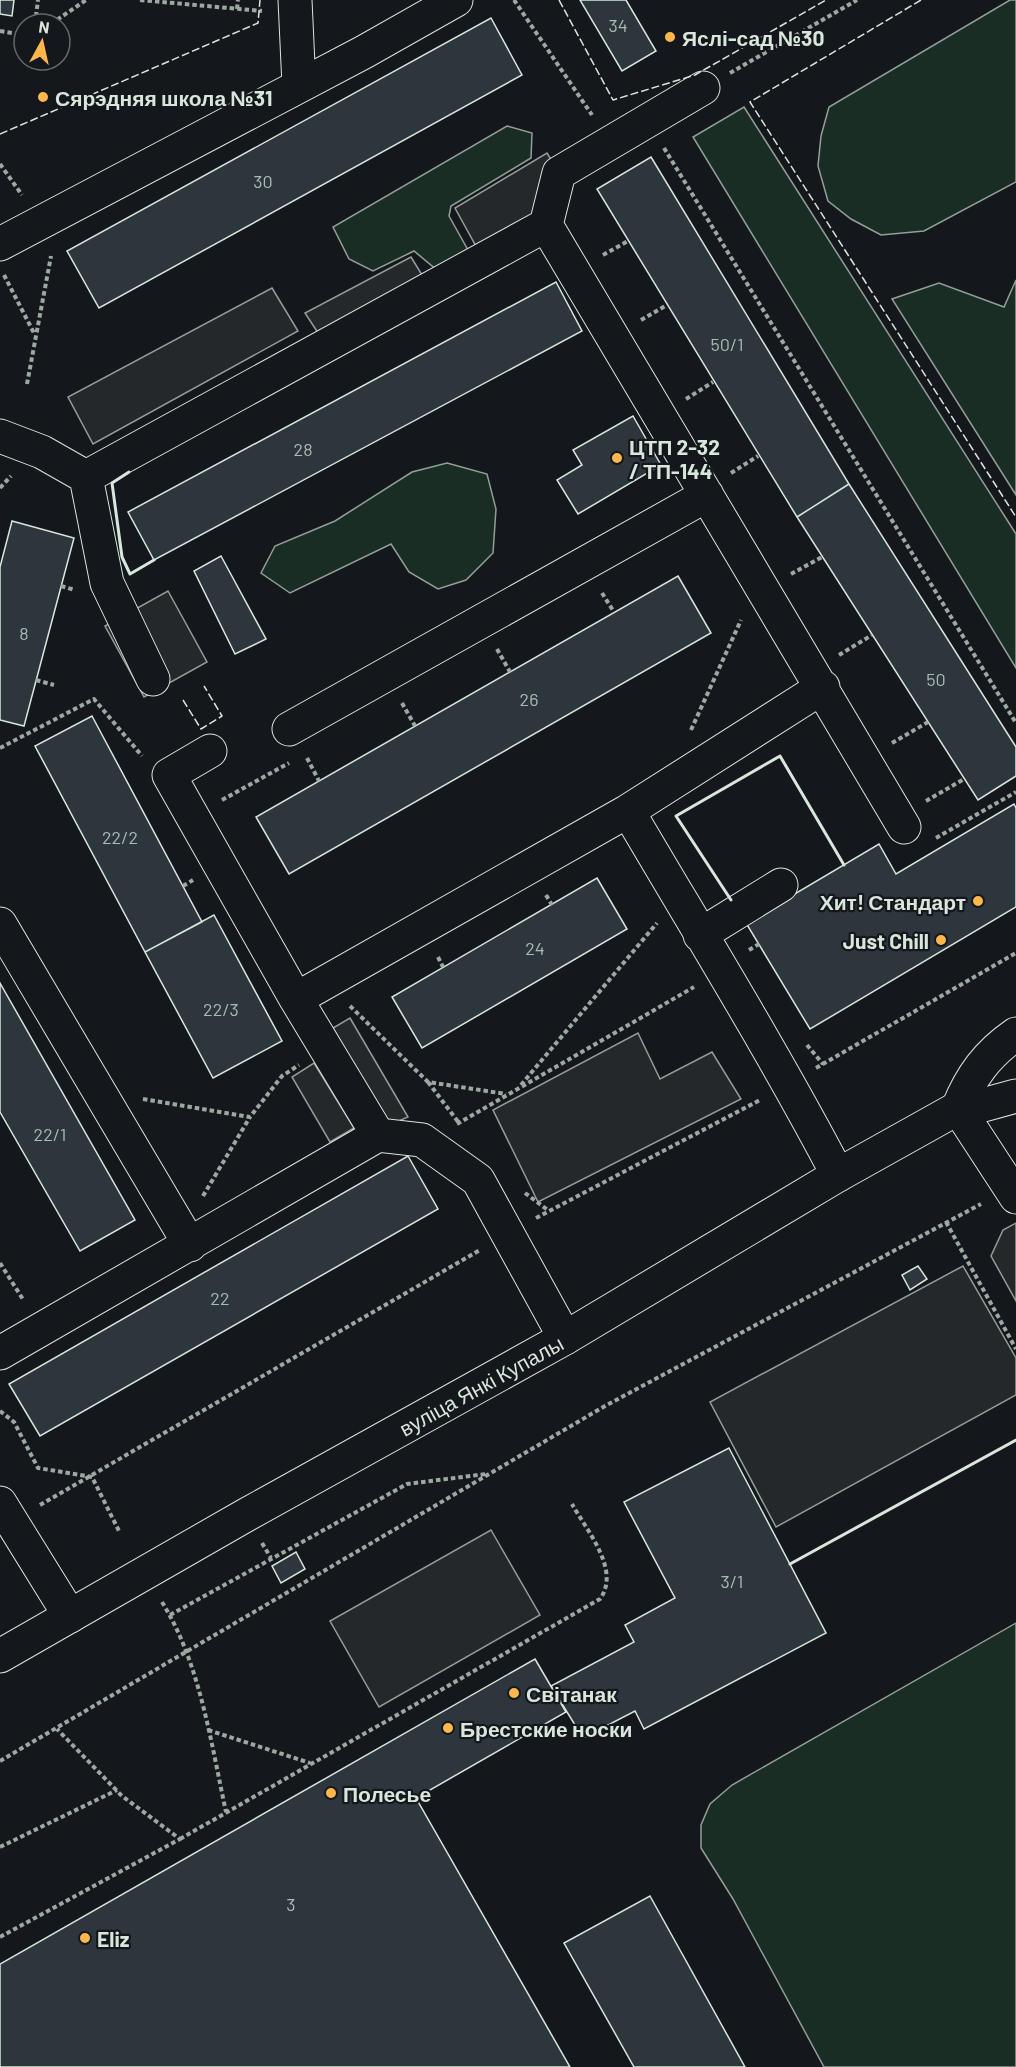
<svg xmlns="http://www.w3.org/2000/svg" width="1016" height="2067" viewBox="0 0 1016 2067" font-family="Barlow,sans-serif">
<rect width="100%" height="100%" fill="#14181c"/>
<path fill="#1a2d24" stroke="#939e99" stroke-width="1.5" d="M1010 0H1016V182L924 231 881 235 851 219 828 201 818 166 821 136 829 107Z
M744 107 1016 534V668L693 137Z
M507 126 532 133 531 158 451 206 449 216 468 250 437 270 414 251 373 271 349 259 333 227Z
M1016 280V495L892 299 939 283 1004 307Z
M447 463 487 474 496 509 493 553 466 580 438 589 409 572 391 544 290 593 261 573 275 546 335 521 412 472Z
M1016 1623V2067H824L733 1899 701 1848V1825L710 1804 732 1785Z"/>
<path fill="#24282b" stroke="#939e99" stroke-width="1.5" d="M547 153 559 173 546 225 483 259 455 208Z
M411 257 430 288 326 345 305 313Z
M272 288 298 331 93 444 68 397Z
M168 591 207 662 144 697 105 626Z
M350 1018 408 1117 387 1126 333 1028Z
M638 1033 660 1079 712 1052 741 1099 538 1202 493 1110Z
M314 1063 354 1128 330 1142 292 1077Z
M1016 1223V1301L991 1256 1003 1230Z
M963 1266 1016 1358V1395L776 1527 710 1402Z
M491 1530 540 1615 379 1707 330 1621Z"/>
<path fill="#2c363c" stroke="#d8e6dc" stroke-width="1.5" d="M0 0H14L12 16 0 14Z
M580 0H626L656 51 622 71Z
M491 18 522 75 99 308 67 251Z
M651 157 849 484 797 517 597 189Z
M556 282 582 331 154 560 128 512Z
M633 416 661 465 578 514 557 480 582 465 573 450Z
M849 484 1016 747V776L978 800 797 517Z
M12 521 74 538 24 726 0 720V567Z
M221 556 266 639 235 654 194 571Z
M678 576 711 633 289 874 256 817Z
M92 716 202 922 145 952 35 746Z
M1014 804 1016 808V907L810 1029 746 923 879 844 896 874Z
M597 878 627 929 422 1048 392 997Z
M214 915 282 1041 213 1078 145 952Z
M0 983 135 1220 80 1251 0 1112Z
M408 1156 438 1209 40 1436 9 1384Z
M918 1266 927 1279 910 1290 902 1275Z
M729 1448 826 1633 644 1729 635 1711 583 1738 551 1686 634 1642 625 1625 675 1598 624 1502Z
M296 1552 305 1569 281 1583 272 1566Z
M535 1659 566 1712 416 1798 570 2067H0V1964Z
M650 1896 745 2067H634L564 1943Z"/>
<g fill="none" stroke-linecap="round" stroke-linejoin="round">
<g stroke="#d8e6dc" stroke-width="35">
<path id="minor" d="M295 0 299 86
M546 225 904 827
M0 244 364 52 456 0
M0 436 42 452 86 477 546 225 559 173 703 88
M86 477 107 583 153 679
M823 687 628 811C699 932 773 1051 838 1175
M289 729 707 495
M210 751 169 775 296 999 378 1135
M0 924 190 1245
M700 935 781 885
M296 999 628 811
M958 1108 1016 1197
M0 1353 378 1135 422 1140 478 1180 565 1338
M0 1503 70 1616"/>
</g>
<g stroke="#d8e6dc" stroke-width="35">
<g id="major">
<path d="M958 1108C971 1076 987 1054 1016 1034"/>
<path id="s1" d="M0 1656 246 1515 565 1338 838 1175 958 1108 983 1105 1016 1096"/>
</g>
</g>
<path stroke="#9da8a2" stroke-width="4" stroke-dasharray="4.5 3" stroke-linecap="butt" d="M140 0 262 11
M514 0 592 115
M237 9 238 0
M35 24 38 0
M51 24 86 0
M0 31 24 35
M730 73 857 0
M664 148 1016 723
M0 164 22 195
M603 255 628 241
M4 275 35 335
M641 320 667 305
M27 384 51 256
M686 399 713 382
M731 473 758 456
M0 488 11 476
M791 574 822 557
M61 586 75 590
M602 593 614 612
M497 649 510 672
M839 655 872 635
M36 680 54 685
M402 703 415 726
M691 730 741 620
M892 743 928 722
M0 748 94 699 142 756
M307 758 319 781
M222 800 289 763
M926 801 964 779
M936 838 1016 792
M183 886 193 880
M546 895 552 905
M749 950 759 944
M438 957 443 967
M350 1006 428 1082 506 1094
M807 1045 823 1064
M816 1068 1016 953
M428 1082 459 1123
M521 1085 657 923
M143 1099 250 1117 282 1076 299 1065
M457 1124 694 987
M525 1193 549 1211
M203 1196 250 1117
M536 1218 760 1100
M946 1222 1016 1349
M0 1263 24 1301
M0 1411 14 1422 38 1468 92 1477 119 1531
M40 1505 480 1250
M262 1543 271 1558
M162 1602C200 1663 211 1743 226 1812
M170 1615 407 1484 486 1474
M208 1730 310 1763
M0 1761 605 1406 981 1204
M180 1839 600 1599C621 1570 587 1531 572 1504
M0 1847 117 1790
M0 1937 180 1839 122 1796 57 1729"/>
<use href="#minor" stroke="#14181c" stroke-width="33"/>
<use href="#major" stroke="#14181c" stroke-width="33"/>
<path stroke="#d8e6dc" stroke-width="1.5" stroke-dasharray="8 3" stroke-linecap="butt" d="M559 0 613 100 695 75 826 0
M921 0 750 102 1016 517
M0 134 258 23 260 0
M183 700 201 729 222 716 204 686"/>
<path stroke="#d8e6dc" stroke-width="3" d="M129 472 112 483 122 557 130 574 154 560
M731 900 676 816 780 756 844 865
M790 1564 1016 1440"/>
</g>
<g fill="#ffb74d" stroke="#14181c" stroke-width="2">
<circle cx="670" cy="37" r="6"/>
<circle cx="43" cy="97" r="6"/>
<circle cx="617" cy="458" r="6"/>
<circle cx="978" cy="901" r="6"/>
<circle cx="941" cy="940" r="6"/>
<circle cx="514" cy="1693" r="6"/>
<circle cx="448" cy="1728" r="6"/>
<circle cx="331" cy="1793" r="6"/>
<circle cx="85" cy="1938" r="6"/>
</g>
<g text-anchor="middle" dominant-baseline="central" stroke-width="4.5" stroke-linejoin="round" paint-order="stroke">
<g font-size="18" fill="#adbab4">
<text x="618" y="25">34</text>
<text x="263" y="181">30</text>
<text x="727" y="344">50/1</text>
<text x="303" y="449">28</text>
<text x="24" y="633">8</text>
<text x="936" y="679">50</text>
<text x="529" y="699">26</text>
<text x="120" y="837">22/2</text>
<text x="535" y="948">24</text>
<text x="221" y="1009">22/3</text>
<text x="50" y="1134">22/1</text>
<text x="220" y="1298">22</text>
<text x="732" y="1581">3/1</text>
<text x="291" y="1904">3</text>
</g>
<g font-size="21" font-weight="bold" fill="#d8e6dc" stroke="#14181c" text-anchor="start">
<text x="682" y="37">Яслі-сад №30</text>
<text x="55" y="97">Сярэдняя школа №31</text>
<text x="629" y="446">ЦТП 2-32<tspan x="629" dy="24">/ ТП-144</tspan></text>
<text x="966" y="901" text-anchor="end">Хит! Стандарт</text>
<text x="929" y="940" text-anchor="end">Just Chill</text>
<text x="526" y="1693">Світанак</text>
<text x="460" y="1728">Брестские носки</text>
<text x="343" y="1793">Полесье</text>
<text x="97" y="1938">Eliz</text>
</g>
<g font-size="21" fill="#d8e6dc" stroke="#14181c">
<text stroke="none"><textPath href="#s1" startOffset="552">вуліца Янкі Купалы</textPath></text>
</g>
</g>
<g transform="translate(42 42) rotate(8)"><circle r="28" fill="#14181c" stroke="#626a69" stroke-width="1.5"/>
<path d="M0-4.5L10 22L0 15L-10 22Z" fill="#ffb74d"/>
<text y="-9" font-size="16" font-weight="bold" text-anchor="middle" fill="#d8e6dc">N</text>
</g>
</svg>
